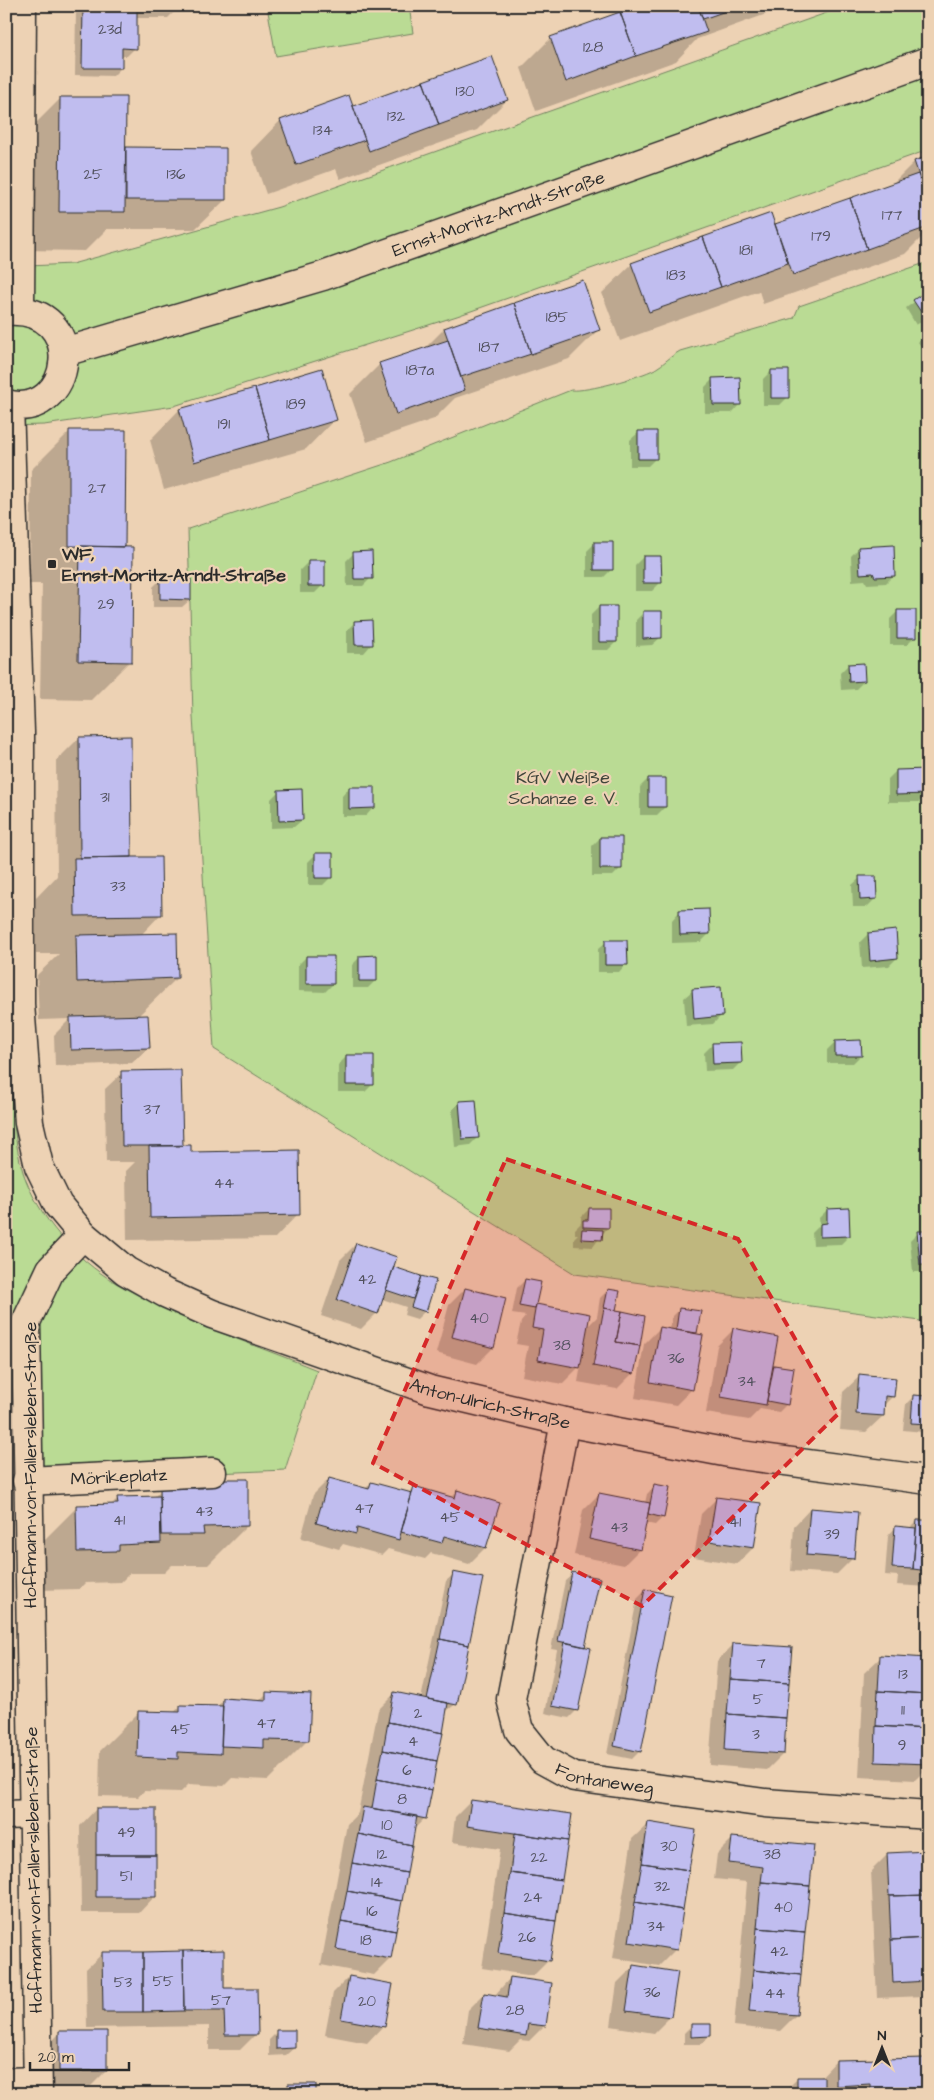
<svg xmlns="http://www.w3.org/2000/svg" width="934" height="2100" viewBox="0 0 934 2100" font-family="'Architects Daughter',sans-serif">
<rect width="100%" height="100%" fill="#edd2b4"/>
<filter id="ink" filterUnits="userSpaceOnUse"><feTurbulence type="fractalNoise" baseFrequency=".02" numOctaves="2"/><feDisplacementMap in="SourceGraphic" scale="10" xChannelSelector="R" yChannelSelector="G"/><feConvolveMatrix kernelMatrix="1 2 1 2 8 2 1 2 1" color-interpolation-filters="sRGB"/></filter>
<g filter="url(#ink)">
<path fill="#badb94" stroke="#728360" d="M267 6H409L413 33 276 56Z
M846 6H928V150L457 316 174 406 44 425 6 426V267L72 264 279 207Z
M928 262V1322L575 1274 214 1049 193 717 188 529 391 462 571 390C587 392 640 377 655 369 664 364 670 356 680 351L794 318 799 306Z
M6 900C7 961 6 1021 11 1082 13 1112 14 1143 23 1172 38 1217 75 1259 116 1283 179 1320 250 1343 317 1370L285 1470 27 1481 26 1322H6Z"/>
<path fill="#0003" d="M80 6H176V10L168 18H136L135 48 127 56H121V68L113 76 75 75 76 10Z
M639 6H789L697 39 676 61 536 111 521 68 551 38Z
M816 6H832L818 11Z
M491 58 507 100 477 130 340 179 336 169 266 194 251 151 280 121 349 97 352 108Z
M61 98 125 149H225V200L195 229H107L85 251 21 250 22 137Z
M928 157V231L905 254 763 304 759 291 620 341 602 293 632 264 774 226 892 184 914 162Z
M582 282 598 330 569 359 455 398 434 419 367 442 350 394 379 365 424 349 444 329Z
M928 292V318L916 325 906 308Z
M928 333V356L918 342Z
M321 369 335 419 306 449 164 490 150 440 179 410Z
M771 371 788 397 780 405H763V379Z
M713 379 739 405 732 413H705V387Z
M70 431 124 548 130 661 91 700 40 699 42 584H30L31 470Z
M638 433 656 458 648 466H630V440Z
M595 543 612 569 604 577H587V551Z
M859 548 894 575 886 583 867 584 865 580 852 581 851 556Z
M354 553 371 578 363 586H347L346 561Z
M643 557 660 583 652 591H635V565Z
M308 562 323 585 315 593H300V570Z
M161 579 190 600 182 607H153V587Z
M599 607 616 642 608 650H591V615Z
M898 611 915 637 907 645H890V619Z
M644 612 660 638 652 645 636 646V620Z
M355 622 371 645 364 653H347V630Z
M863 664 864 681 856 689 841 690 840 673 848 665Z
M79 738 128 859 161 914 141 935 177 978 138 1016 149 1047 132 1063 55 1066 54 1035 70 1019 39 1020 37 975 59 954H36V898L57 876 56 761Z
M896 771 927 794 919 802H888V779Z
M648 779 665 807 657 815H640V787Z
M349 788 373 808 366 816H342V796Z
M279 791 302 820 294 827 271 828V799Z
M600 838 621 868 613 876H592V846Z
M316 854 331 877 323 885H308V862Z
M860 878 875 899 867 907H853L852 885Z
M679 912 709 934 701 942 672 943V920Z
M868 934 897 958 889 966 862 968 860 942Z
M606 942 626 964 619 972H598V949Z
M306 957 333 984 325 992 298 991V965Z
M360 957 376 980 368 988H352V965Z
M692 991 721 1016 713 1024 686 1026 684 998Z
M835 1042 860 1056 853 1063H827V1050Z
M712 1045 741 1062 733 1070 705 1071 704 1053Z
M346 1057 373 1084 365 1092H338V1065Z
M122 1073 182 1147 189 1153 298 1214 275 1238 127 1240 126 1171 135 1162H106L105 1089Z
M460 1102 478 1137 470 1145 455 1147 452 1110Z
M589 1209 608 1227 593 1247 574 1246V1238L578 1234H575V1229L581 1223V1217Z
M827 1210 849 1236 841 1244 813 1245 812 1233 820 1225 819 1218Z
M928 1232V1272H913L910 1241 918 1233Z
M356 1244 392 1268 434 1281 425 1311 417 1319 404 1315 406 1307 382 1299 377 1313 361 1329 321 1316 340 1260Z
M525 1280 535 1305 586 1328 597 1317 600 1298 608 1290 633 1373 617 1389 578 1382 581 1365 562 1384 522 1376 528 1346 516 1344 521 1322 526 1316 512 1314 517 1288Z
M465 1289 505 1299 493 1348 477 1364 436 1353 449 1305Z
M680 1309 696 1333 692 1389 676 1405 635 1398 644 1344 660 1328 670 1330 672 1317Z
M733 1330 771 1369 774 1366 787 1404 779 1412 760 1409 749 1420 706 1413 717 1346Z
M860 1376 893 1396 883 1406V1416L866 1432 840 1430 843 1392Z
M914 1396 928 1397V1442L922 1441 923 1432 903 1430 906 1404Z
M329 1479 365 1489 371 1483 408 1494 414 1488 451 1498 458 1491 499 1504 485 1548 469 1564 431 1553 425 1559 388 1549 382 1555 343 1544 339 1549 301 1538 313 1495Z
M203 1480 247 1526 208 1565H172L164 1573H130L121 1582 85 1583 79 1589 39 1590 38 1546 77 1507 110 1506 118 1498 154 1497 161 1490 194 1489Z
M655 1486 663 1517 655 1525 645 1523 640 1549 624 1565 574 1555 583 1510 599 1494 645 1503 647 1494Z
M717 1498 760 1504 753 1548 737 1564 694 1557 701 1514Z
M810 1509 853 1558 837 1574 791 1571 794 1526Z
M917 1521 928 1522V1587L897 1585 898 1576 885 1575 888 1536 895 1528 909 1529Z
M454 1574 456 1704 445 1712 425 1818 413 1830 390 1959 374 1975 321 1965 347 1824 358 1813 378 1710 394 1694 421 1699 446 1581Z
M573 1574 584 1648 577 1710 569 1718 545 1713 557 1650 551 1649 565 1581Z
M645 1591 640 1751 632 1759 607 1754 637 1599Z
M733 1645 783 1754 767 1770 709 1765 717 1661Z
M881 1657 928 1659V1767L915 1780 859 1777 864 1673Z
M267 1693 307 1741 268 1780 232 1778 224 1786 189 1784 181 1792 144 1791 138 1797 99 1796 100 1751 139 1712 173 1713 181 1706 216 1707 224 1700 258 1702Z
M471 1801 570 1815 549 1960 533 1976 482 1968 500 1849 452 1842 455 1817Z
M96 1809 155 1896 139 1913H81L80 1826Z
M649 1823 695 1831 675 1950 659 1966 613 1958 632 1839Z
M733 1838 812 1846 796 2015 780 2031 734 2026 747 1882 714 1879 717 1854Z
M928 1852V1992L924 1996 877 1998 871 1871 887 1855Z
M103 1953 223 1990 256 2034 240 2050H209V2026L87 2028 86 1969Z
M633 1967 670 2017 654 2033 611 2026 617 1983Z
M349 1977 383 2026 367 2043 325 2035 333 1993Z
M510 1978 545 2025 529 2041 520 2040 509 2051 463 2044 468 2010 484 1994 494 1996Z
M692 2025 710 2036 702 2044H684V2033Z
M277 2032 294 2048 286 2055 269 2056V2040Z
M60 2033 106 2071 90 2087H44V2049Z
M836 2061 926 2094H782L798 2078H820Z
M288 2086 315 2094H280Z"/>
<path fill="#c0bdef" stroke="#2b2b2b" d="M83 6H137V49L122 48V68H82Z
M137 6H177V11L137 10Z
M635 6H698L707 32 636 56 620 12Z
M698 6H740L703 19Z
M620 12 636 56 566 82 550 37Z
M492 56 508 100 439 125 423 81Z
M423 81 439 125 369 151 353 106Z
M349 95 365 140 296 165 280 120Z
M60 97H126L125 212H59Z
M126 147 226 148V200H126Z
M928 156V202L914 161Z
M918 174 928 202V227L867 249 850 198Z
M850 198 867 249 793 275 775 224Z
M771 213 788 263 721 287 703 237Z
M703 237 721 287 649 312 631 263Z
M583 280 600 330 531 354 514 303Z
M928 290V316L925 318 913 300Z
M514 303 531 354 461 377 444 328Z
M448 340 465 390 396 414 379 363Z
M322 368 337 420 270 440 255 388Z
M771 370H789V398H771Z
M740 377 741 405H713L712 378Z
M255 388 270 440 194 462 179 409Z
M69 430H126L125 547 69 546Z
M638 431H657V459H638Z
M594 542H613V570H594Z
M894 545 895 576 875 577 873 573 860 574 858 547Z
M80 546 133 547 132 662 78 661Z
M372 551 373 579H354L353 552Z
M643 556H661L662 583H643Z
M308 560H325V586H308Z
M160 578 191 579V600L160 599Z
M599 606H617V642H599Z
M897 610H916V638H897Z
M643 611H662V638L643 639Z
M372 620 373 645H355L354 621Z
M864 663 865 681 849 682 848 664Z
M131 736 132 857 80 858 79 737Z
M928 769V794L896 795V770Z
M648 778H666V807H648Z
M349 787H375V808L349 809Z
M302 789 303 820 279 821 278 790Z
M600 837H622V869H600Z
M315 853H333V878H315Z
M132 857H161L162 915 75 916 74 858Z
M859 876H876L877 899 860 900Z
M709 909 710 934 680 935 679 910Z
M896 930 898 958 870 961 868 933Z
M177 933 178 978 77 982 76 935Z
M605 940H627L628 965H605Z
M377 955V981H359V956Z
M306 956H334V984H306Z
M721 987 723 1016 694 1019 692 989Z
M148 1015 150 1048 71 1050 70 1017Z
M861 1040 862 1056H835V1041Z
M741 1042 742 1063 713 1064 712 1043Z
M346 1055H374V1085H346Z
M181 1070 183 1146H122L121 1071Z
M476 1100 479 1138 462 1139 459 1101Z
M191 1145V1152L299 1150 300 1215 150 1218 149 1146Z
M589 1208H609V1228L583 1227V1220H588Z
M849 1208 850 1236 820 1237V1224L827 1223V1209Z
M582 1229 603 1230 602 1240 581 1239Z
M917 1231H928V1265H920Z
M356 1243 397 1257 378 1314 337 1300Z
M394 1267 421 1276 413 1299 386 1290Z
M421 1276 436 1280 426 1312 411 1307Z
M525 1279 541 1282 535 1309 519 1306Z
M465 1288 506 1298 494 1348 452 1337Z
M608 1289 620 1291 616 1310 604 1308Z
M536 1304 590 1314 580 1368 538 1360 543 1330 532 1328Z
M604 1308 622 1311 616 1342 640 1346 634 1374 593 1366Z
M679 1308 701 1311 697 1333 676 1330Z
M622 1311 645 1316 640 1346 616 1342Z
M660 1327 703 1335 693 1390 650 1382Z
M733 1328 778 1337 766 1405 721 1397Z
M774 1365 794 1368 788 1405 767 1401Z
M859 1374 896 1378 894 1397 885 1396 884 1416 856 1414Z
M913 1395 928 1396V1424L911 1423Z
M329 1478 369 1489 371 1482 412 1493 399 1540 357 1528 356 1534 316 1523Z
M203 1479H248V1526L203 1527 204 1535H161L160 1488H203Z
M654 1484 670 1487 664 1518 648 1514Z
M414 1486 455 1498 457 1490 500 1503 486 1548 444 1536 442 1543 401 1532Z
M599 1493 650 1503 641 1550 589 1539Z
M160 1496 161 1543 119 1545V1551L77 1552 76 1505 118 1504 117 1497Z
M716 1497 761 1503 754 1548 709 1541Z
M810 1508 858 1512 854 1559 806 1555Z
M917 1520H928V1571L913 1569Z
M895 1526 916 1528 913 1569 892 1568Z
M453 1572 483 1578 469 1645 440 1639Z
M572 1572 600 1578 585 1647 558 1641Z
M645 1589 672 1595 641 1752 614 1746Z
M440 1639 469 1645 457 1705 427 1699Z
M565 1642 591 1648 578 1711 552 1706Z
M733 1643 792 1647 789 1683 730 1679Z
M880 1655 928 1658V1694L878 1691Z
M730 1679 789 1683 786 1718 727 1714Z
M878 1691 928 1694V1729L876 1726Z
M266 1692 311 1694 309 1741 264 1740V1748L221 1746 223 1698 266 1701Z
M394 1692 448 1703 443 1733 388 1722Z
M180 1705 223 1706 221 1754 178 1752V1759L137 1757 138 1711 180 1712Z
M727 1714 786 1718 784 1754 725 1750Z
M388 1722 443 1733 437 1761 383 1750Z
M876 1726 928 1729V1764L875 1762Z
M383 1750 437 1761 432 1790 377 1779Z
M377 1779 432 1790 426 1819 372 1808Z
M471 1800 572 1814 568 1841 467 1826Z
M363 1807 417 1816 412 1845 358 1834Z
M96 1808H156V1855H96Z
M648 1822 696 1830 689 1870 642 1863Z
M515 1833 568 1841 562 1880 510 1873Z
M358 1834 412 1845 407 1873 352 1863Z
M732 1837 814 1845 810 1886 761 1882 763 1867 729 1863Z
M928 1851V1895L889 1896 887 1853Z
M96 1855H156V1897H96Z
M352 1863 407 1873 402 1901 347 1891Z
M642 1863 689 1870 683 1910 635 1902Z
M510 1873 562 1880 556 1921 504 1913Z
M761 1882 810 1886 805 1932 757 1928Z
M347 1891 402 1901 396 1931 341 1921Z
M928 1895V1938L891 1940 889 1896Z
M635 1902 683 1910 677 1950 629 1942Z
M504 1913 556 1921 550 1961 498 1953Z
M341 1921 396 1931 391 1959 336 1949Z
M757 1928 805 1932 801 1975 753 1970Z
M928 1938V1981L893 1983 891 1940Z
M224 1950V1988H257L258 2035H225L224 2011H184L183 1951Z
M183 1951 184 2011 143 2012V1952Z
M102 1952H143V2012H103Z
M633 1965 678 1972 671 2017 626 2011Z
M753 1970 801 1975 797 2015 749 2011Z
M349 1976 393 1984 385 2027 341 2019Z
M510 1977 552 1983 546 2026 528 2024 526 2036 478 2028 484 1993 507 1997Z
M691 2024H711V2036L691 2037Z
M276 2030H295V2048L276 2049Z
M59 2031H107V2071H59Z
M926 2058 927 2094H870V2084L836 2086V2060Z
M797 2077H824V2094H797Z
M288 2084H316V2094H288Z
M416 2089V2094H356V2090Z
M280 2091V2094H225V2093Z"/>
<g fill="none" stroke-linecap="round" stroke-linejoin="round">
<g stroke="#2b2b2b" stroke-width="31">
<g id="minor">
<path d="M20 310 22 6"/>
<path d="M6 311C91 304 74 422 6 404"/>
<path id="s1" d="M64 352 323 276 928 61"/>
<path id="s2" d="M9 405 20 732V1004L29 1123 39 1166 58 1205 83 1235 126 1271 165 1293 212 1314 430 1390 565 1422 740 1455 928 1480"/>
<path id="s3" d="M565 1422 511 1699 519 1730 543 1760 574 1777 765 1803 928 1815"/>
<path id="s4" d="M27 1481 212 1472"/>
<path d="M6 1815 33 1814"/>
<path d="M6 2082 37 2081"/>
<path d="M38 2094 26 1322 51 1269 83 1235"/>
</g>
</g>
<use href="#minor" stroke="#edd2b4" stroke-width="28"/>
</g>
</g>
<path fill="#d62828" fill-opacity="0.2" stroke="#d62828" stroke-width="4" stroke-dasharray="10 6" stroke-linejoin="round" d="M506 1159 738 1239 838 1414 642 1606 373 1463Z"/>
<rect fill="#2b2b2b" stroke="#edd2b4" stroke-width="2" x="47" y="559" width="10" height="10" rx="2.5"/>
<g text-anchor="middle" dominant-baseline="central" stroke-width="4.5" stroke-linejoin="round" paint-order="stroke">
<g font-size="15" fill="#50505c">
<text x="110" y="29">23d</text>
<text x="593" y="47">128</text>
<text x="465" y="91">130</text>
<text x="396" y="116">132</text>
<text x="323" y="130">134</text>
<text x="93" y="174">25</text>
<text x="176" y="174">136</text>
<text x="892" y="215">177</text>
<text x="821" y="236">179</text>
<text x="746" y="250">181</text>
<text x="676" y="275">183</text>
<text x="557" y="317">185</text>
<text x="489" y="347">187</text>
<text x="420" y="370">187a</text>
<text x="296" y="404">189</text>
<text x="224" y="424">191</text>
<text x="97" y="488">27</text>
<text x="106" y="604">29</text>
<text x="105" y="797">31</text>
<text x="118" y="886">33</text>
<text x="152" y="1109">37</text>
<text x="224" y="1183">44</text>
<text x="367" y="1279">42</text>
<text x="479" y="1318">40</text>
<text x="562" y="1345">38</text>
<text x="676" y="1358">36</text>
<text x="747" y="1381">34</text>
<text x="364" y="1508">47</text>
<text x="204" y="1511">43</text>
<text x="450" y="1517">45</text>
<text x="119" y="1520">41</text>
<text x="735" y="1522">41</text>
<text x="619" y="1527">43</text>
<text x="832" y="1534">39</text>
<text x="761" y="1663">7</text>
<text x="903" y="1674">13</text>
<text x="758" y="1699">5</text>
<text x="903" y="1710">11</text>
<text x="418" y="1713">2</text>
<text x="266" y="1723">47</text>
<text x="180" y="1729">45</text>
<text x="756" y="1734">3</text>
<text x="413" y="1741">4</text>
<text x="902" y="1745">9</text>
<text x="407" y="1770">6</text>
<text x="402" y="1799">8</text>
<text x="387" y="1825">10</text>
<text x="126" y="1832">49</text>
<text x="669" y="1846">30</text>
<text x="382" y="1854">12</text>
<text x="772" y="1854">38</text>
<text x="539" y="1857">22</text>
<text x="126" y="1876">51</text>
<text x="377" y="1882">14</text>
<text x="662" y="1886">32</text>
<text x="533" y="1897">24</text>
<text x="783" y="1907">40</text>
<text x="372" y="1911">16</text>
<text x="656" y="1926">34</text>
<text x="527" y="1937">26</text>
<text x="366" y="1940">18</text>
<text x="779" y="1951">42</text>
<text x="163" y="1981">55</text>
<text x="123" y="1982">53</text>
<text x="652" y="1992">36</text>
<text x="775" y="1993">44</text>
<text x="221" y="2000">57</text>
<text x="367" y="2001">20</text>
<text x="515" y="2010">28</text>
</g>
<g font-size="18" fill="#2b2b2b" stroke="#edd2b4">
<text stroke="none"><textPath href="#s1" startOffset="456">Ernst-Moritz-Arndt-Straße</textPath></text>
<text stroke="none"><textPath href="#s2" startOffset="1290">Anton-Ulrich-Straße</textPath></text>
<text transform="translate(30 1465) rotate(-90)">Hoffmann-von-Fallersleben-Straße</text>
<text stroke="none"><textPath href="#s4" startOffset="92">Mörikeplatz</textPath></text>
<text stroke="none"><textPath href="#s3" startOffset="418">Fontaneweg</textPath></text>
<text transform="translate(34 1870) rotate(-91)">Hoffmann-von-Fallersleben-Straße</text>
</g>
<g font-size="18" font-weight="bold" fill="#2b2b2b" stroke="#edd2b4" text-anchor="start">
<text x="62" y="554">WF,<tspan x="62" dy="21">Ernst-Moritz-Arndt-Straße</tspan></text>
</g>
<g font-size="18" fill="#40453b" stroke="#edd2b4">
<text x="563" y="777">KGV Weiße<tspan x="563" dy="21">Schanze e. V.</tspan></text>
</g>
</g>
<rect width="934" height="2100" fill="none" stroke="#edd2b4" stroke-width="25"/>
<rect x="12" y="12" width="909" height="2075" fill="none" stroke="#2b2b2b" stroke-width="2" filter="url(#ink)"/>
<g transform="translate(882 2048)" stroke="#edd2b4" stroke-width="4" paint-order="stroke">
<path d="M0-4L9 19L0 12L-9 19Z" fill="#2b2b2b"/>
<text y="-8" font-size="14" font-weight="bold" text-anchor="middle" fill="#2b2b2b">N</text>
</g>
<path d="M30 2062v8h99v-8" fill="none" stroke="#2b2b2b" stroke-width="2.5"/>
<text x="38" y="2062" font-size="15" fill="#2b2b2b" stroke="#edd2b4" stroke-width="4" paint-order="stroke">20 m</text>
</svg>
